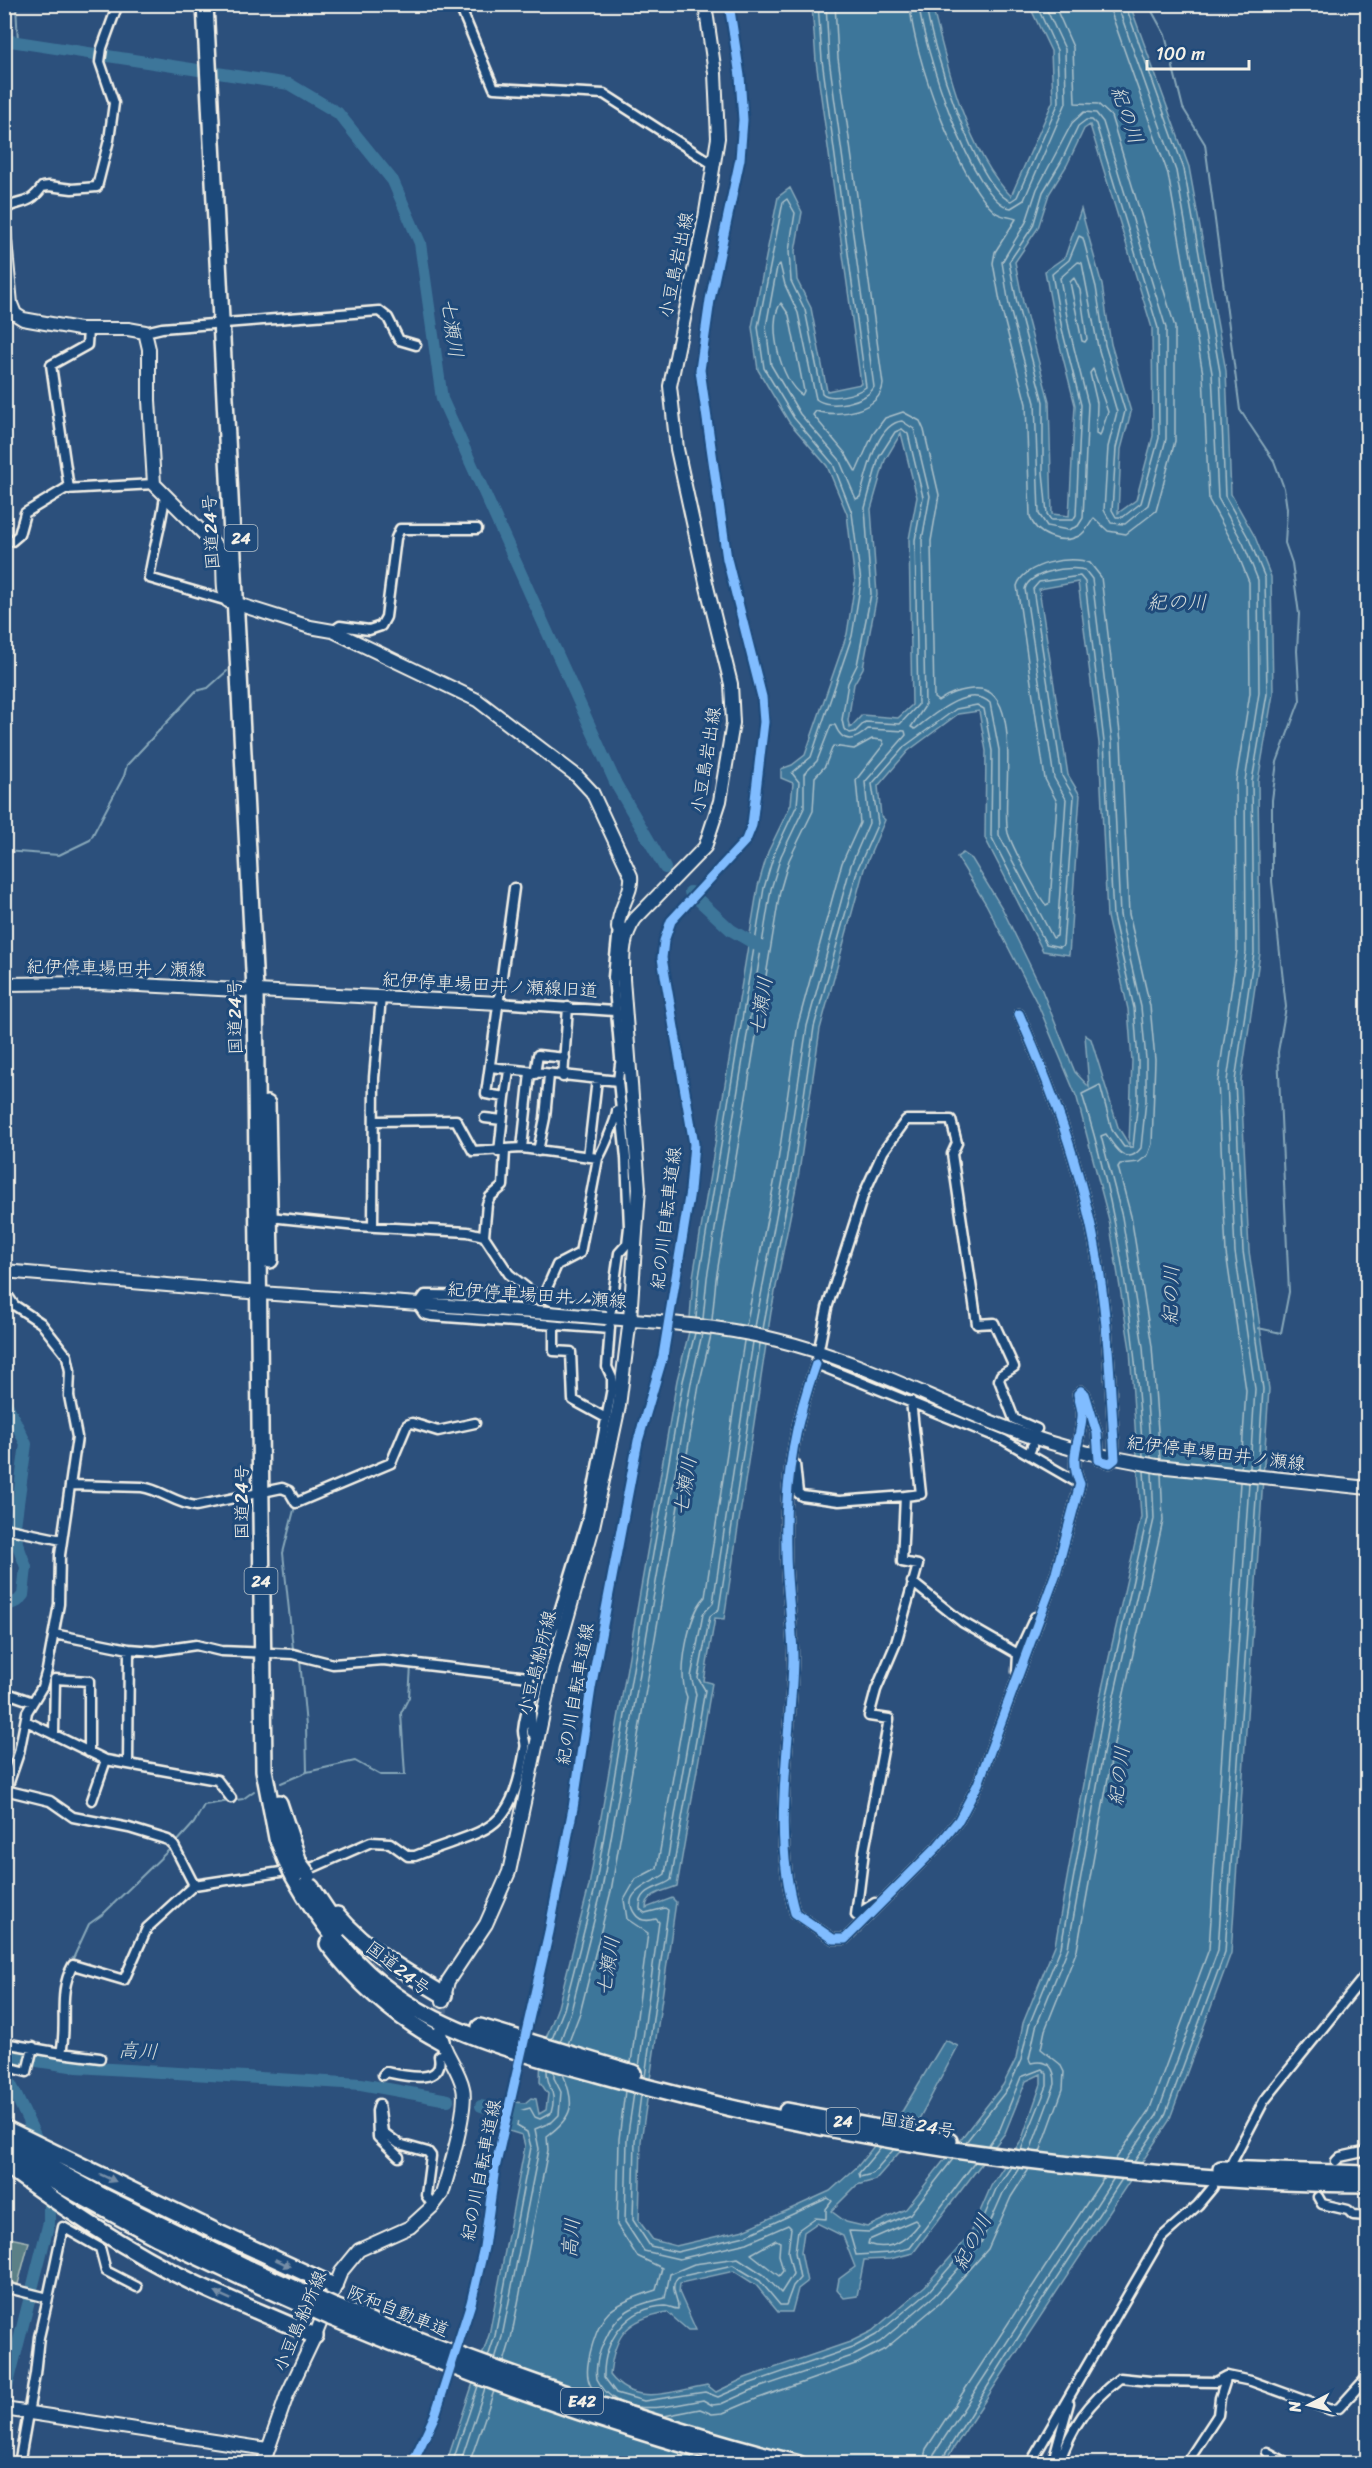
<svg xmlns="http://www.w3.org/2000/svg" width="1372" height="2468" viewBox="0 0 1372 2468" font-family="Sriracha,'Klee One',sans-serif">
<rect width="100%" height="100%" fill="#2c507c"/>
<filter id="ink" filterUnits="userSpaceOnUse"><feTurbulence type="fractalNoise" baseFrequency=".0167" numOctaves="2"/><feDisplacementMap in="SourceGraphic" scale="12" xChannelSelector="R" yChannelSelector="G"/><feConvolveMatrix kernelMatrix="1 2 1 2 8 2 1 2 1" color-interpolation-filters="sRGB"/></filter>
<g filter="url(#ink)">
<path fill="#5c8086" stroke="#a8b8b7" stroke-width="1.5" d="M5 2237 29 2242 18 2284 5 2281Z"/>
<path fill="#3e769a" stroke="#87a7b9" stroke-width="1.5" fill-rule="evenodd" d="M812 5H932C946 63 967 152 1011 196L1053 101 1051 51 1029 5H1130L1189 167 1226 371 1231 494 1255 537 1271 577 1273 694 1258 781 1260 953 1241 1081 1249 1251 1269 1389 1231 1953 1169 2121 944 2463 446 2464 489 2335 525 2146 522 2135 509 2131 515 2102 525 2103 531 2098 536 2099 539 2114 546 2110 548 2094 540 2082 541 2051 558 2007 589 1886 677 1380 689 1332 693 1277 758 886 768 852 791 804 793 783 781 778V769L792 765 805 755 847 634 855 582 847 514 827 466 789 422 758 370 752 327 778 197 790 188 802 212 795 251 797 280 811 308 827 391 861 384 816 61ZM1090 125 1152 328 1153 436 1136 500 1118 513 1121 449 1131 412 1111 344 1102 285 1081 209 1065 257 1045 271 1056 330 1075 405 1069 516 1052 514 1049 401 1023 302 1015 262 1038 228 1049 194 1067 165 1084 129ZM901 433 917 497 909 539 912 705 898 718 862 715 850 728 848 721 854 684 863 668 877 595 871 509 885 460ZM1078 582 1099 743 1107 917 1128 1009 1132 1061 1129 1145 1118 1127 1091 1039 1085 1035 1089 1087 1075 1072 1041 988 1002 908 972 859 963 853 957 857 986 904 1039 1007 1077 1098 1109 1220 1130 1349 1141 1517 1098 1706 1055 1945 1023 2023 1016 2059 1003 2085 906 2209 867 2227 846 2222 831 2211 857 2185 875 2180 904 2147 958 2046 945 2040 903 2110 858 2166 830 2191 744 2230 676 2246 653 2240 639 2221 641 2141 676 1902 672 1898 646 1908C646 1893 665 1891 677 1886L712 1683 704 1681 715 1618 724 1619 771 1312 799 1172 820 1029 864 869 885 820 881 816 878 786 908 751 958 714 979 711 986 751 985 838 1043 951 1069 955 1080 795 1068 775 1039 589ZM1041 2074V2084L1022 2139 991 2186 970 2235 925 2286 872 2331 850 2342 745 2378 716 2392 707 2385C673 2391 635 2408 610 2375 614 2335 627 2319 667 2312L688 2330H696L679 2292 680 2283 734 2271 756 2285 778 2312H792L798 2289 807 2282 801 2252 804 2232 817 2223 843 2236 855 2267 839 2279 837 2290 844 2298 857 2296 864 2260 890 2259 913 2253 1005 2133 1026 2081Z"/>
<g fill="none" stroke-linecap="round" stroke-linejoin="round">
<path stroke="#abc0c9" stroke-width="1.5" d="M826 4 829 59 874 387C867 402 829 410 816 399L798 313 785 285 780 264 777 267 766 327 771 365 800 414 839 459 856 499 860 497C866 477 876 423 902 421L914 429 930 496 922 540 925 706 911 727 915 729C932 716 969 683 990 703L999 750V835L1053 938 1057 936 1066 799 1054 778 1025 589C1029 572 1071 565 1085 570L1092 579 1112 742 1120 915 1141 1007 1146 1059V1100L1141 1148C1126 1168 1114 1146 1106 1134L1101 1136 1122 1217 1143 1347 1151 1457
M835 4 838 58 883 384C880 411 837 418 816 411L813 415 845 453 856 472 873 434 885 418 903 412 920 421 924 430 939 495 931 541 934 698 938 701C949 693 958 691 972 689 1027 681 1000 804 1008 833 1012 846 1038 896 1046 905L1050 903 1057 802 1045 779 1017 586C1023 564 1071 554 1090 563L1101 577 1121 741 1129 914 1150 1006 1155 1060 1152 1144 1148 1155 1139 1162 1120 1164 1118 1167 1131 1216 1152 1346 1160 1459
M910 4C912 52 958 181 995 212 1001 217 1009 216 1016 219L995 252 993 263 1001 307 1026 404 1030 516C1035 535 1061 545 1079 536 1087 532 1089 524 1094 518L1108 531 1126 534 1156 511 1175 441V327L1111 116 1098 104 1075 103 1073 47 1054 4
M919 4C921 41 973 204 1011 208L1024 200 1066 103 1065 49 1044 4
M926 4C929 40 977 191 1011 201L1017 197 1059 102 1057 50 1036 4
M1108 4 1168 174 1203 374 1209 500 1235 547 1249 582 1250 693 1236 780 1237 951 1218 1081 1226 1253 1246 1390 1241 1467
M1117 4 1176 171 1212 373 1218 498 1243 543 1258 580 1259 693 1245 781 1246 952 1227 1081 1235 1252 1255 1389 1250 1468
M1125 4 1184 169 1220 372 1225 496 1249 539 1265 578 1267 694 1252 781 1254 953 1235 1081 1243 1251 1263 1389 1258 1469
M1084 112 1096 113 1103 122 1166 328V439L1148 505 1125 524 1111 523 1104 510 1108 447 1117 412 1098 347 1082 263 1078 262 1060 278 1069 328 1088 404 1083 518 1078 526 1068 530 1047 526 1039 514 1035 403 1009 305 1002 262 1026 222 1037 189 1072 123Z
M1086 120H1092L1096 124 1158 328 1159 438 1141 503 1123 517H1116L1112 510 1116 448 1125 411 1105 345 1096 287 1083 238 1079 236 1069 260 1052 274 1062 329 1081 405 1076 515 1073 520H1051L1047 514 1043 472V402L1017 303 1009 262 1033 226 1043 192 1061 162 1078 126Z
M1074 278 1080 290 1087 339 1085 342 1082 341 1070 282Z
M781 303 789 315 804 391 802 395C781 383 766 322 781 303Z
M1093 369 1108 412 1100 436 1096 434 1097 403 1090 373Z
M902 429 908 434 923 497 915 540 918 705 900 724 865 722 855 732 850 733 844 729 842 720 848 683 857 665 871 594 865 508 879 457 895 432Z
M696 1318 699 1277 764 888 774 854 797 805 799 782 792 773 811 757 852 636 861 582 852 513 833 464 794 418 764 368 758 327 783 202 787 199 795 213 789 251 791 281 805 310 822 393C830 401 857 394 866 387L822 60 818 4
M703 1319 707 1278 771 889 781 856 804 808V774L817 761 831 725H835C843 745 855 741 868 729L905 731 906 735 865 782 869 823 851 865 807 1026 785 1169 755 1327
M712 1320 716 1279 780 891 789 860 813 811 815 777 825 766 833 746 854 749 872 739 882 740 884 744 856 780 860 823 842 863 798 1024 777 1168 746 1326
M763 1329 793 1171 814 1027 858 868 878 823 872 784 905 746 956 709 977 705 984 709 992 751 991 836 1046 944 1060 947 1063 945 1074 797 1062 776 1033 589 1039 582 1080 576 1085 582 1104 742 1113 916 1134 1008 1138 1060V1100L1133 1147H1124L1112 1130 1100 1085 1082 1094C1119 1211 1135 1333 1143 1456
M552 2039 564 2009 595 1888 683 1381 695 1333
M560 2042 571 2011 602 1889 691 1383 702 1334
M568 2044 580 2013 611 1891 699 1385 711 1335
M631 2063 648 1933 627 1919 624 1900 636 1879 657 1868 687 1697C677 1674 688 1615 705 1597L744 1341
M639 2067 659 1922 656 1919C649 1921 640 1922 635 1914 619 1892 654 1883 665 1874L696 1694 691 1677 703 1614 713 1603 753 1342
M645 2077 668 1910 665 1908 645 1913 640 1909C639 1888 659 1889 671 1880L705 1690 698 1678 710 1616 719 1609 760 1344
M634 2093 627 2140 625 2222 644 2251 679 2259 747 2243 788 2225 791 2228 788 2252 793 2274 781 2293 764 2275 738 2258 694 2264 670 2274 665 2298C632 2306 618 2310 604 2342 598 2354 595 2366 597 2379 619 2421 666 2406 703 2400L712 2405 721 2404 752 2390 855 2355 880 2342 934 2296 981 2243 1003 2193 1019 2168
M641 2095 635 2141 633 2220 650 2246 677 2252 745 2236 828 2198 832 2201 826 2209V2219L815 2218 798 2230 795 2252 800 2278 793 2286 786 2305H780L760 2281 733 2265 678 2277C668 2288 679 2298 678 2309 673 2309 670 2306 665 2306 627 2307 603 2341 604 2377L616 2393 644 2401 705 2392 718 2397 748 2384 852 2348 876 2335 929 2291 975 2238 996 2189 1011 2167
M966 2142 1009 2087 1021 2060 1029 2025 1061 1947 1104 1708 1147 1518 1144 1471
M988 2146 1000 2129 1021 2077 1042 2069 1047 2074V2086L1021 2150
M881 2147 859 2173 860 2177 872 2174 894 2149
M1030 2151 1055 2084C1055 2068 1049 2059 1031 2063L1029 2059 1036 2027 1068 1948 1111 1709 1154 1519 1152 1473
M1040 2152 1063 2089 1064 2072 1060 2064 1041 2049 1045 2030 1077 1950 1120 1711 1163 1521 1161 1474
M953 2159 910 2214 869 2232 849 2231 856 2255 889 2253 910 2248 975 2162
M1115 2160 1149 2111 1209 1949 1240 1482
M1125 2161 1157 2115 1218 1950 1249 1483
M1134 2162 1164 2118 1225 1952 1257 1484
M915 2220 919 2224C906 2241 890 2252 868 2244L869 2240Z
M776 2240 780 2242 779 2255 783 2271 779 2276 751 2254Z
M488 2357 495 2336 531 2147 527 2132 517 2126 519 2111 530 2108 535 2117 540 2119 551 2113C558 2089 546 2089 547 2069
M495 2359 502 2337 539 2149 535 2129 552 2122 559 2115 561 2092 554 2078V2071
M504 2362 511 2339 548 2150 547 2136C573 2117 576 2105 563 2074
M596 2395C593 2389 589 2385 588 2378 585 2362 597 2323 609 2312 622 2301 640 2295 656 2290L662 2268 637 2256 617 2225 619 2139 625 2091
M664 2416 700 2409 712 2414 723 2413 756 2399 858 2363 885 2349 940 2303 988 2249 1011 2197 1029 2169
M452 2464 478 2386
M460 2464 485 2388
M469 2464 494 2391
M923 2464 926 2449 1104 2177
M932 2464 934 2454 1114 2178
M939 2464 1028 2322 1122 2179"/>
<path stroke="#87a7b9" stroke-width="2" d="M16 4 18 42
M1148 4 1165 35 1183 108 1205 144 1240 410 1274 461 1284 488 1287 509 1285 543 1292 563 1299 614 1297 651 1300 700 1277 762 1272 800V882L1286 1007 1278 1052 1289 1292 1281 1333 1258 1328
M4 851 59 855 90 840 124 776 127 765 196 691 208 688 227 671
M293 1649 283 1553 294 1510
M300 1660 306 1726 307 1772
M281 1783 307 1772 355 1761 380 1775H405L401 1713 409 1697 411 1666
M176 1843 194 1823 204 1805 243 1799 254 1791
M71 1963 89 1924 103 1914 172 1847
M60 2009V2030
M60 2057 61 2066"/>
<path stroke="#3e769a" stroke-width="12" d="M4 40 289 84 338 113 393 181 420 243 442 399 616 784 665 868
M690 892 731 930 762 948
M4 1398 26 1444 15 1526 17 1543 26 1567 23 1595 18 1601 4 1606
M4 2056 77 2067 361 2084 448 2100
M4 2064 5 2072 42 2150
M481 2106 526 2117
M4 2399 49 2222V2191"/>
<path stroke="#4a688c" stroke-width="12" stroke-dasharray="12 6" stroke-linecap="butt" d="M440 2030 443 2001"/>
<g stroke="#f4f1e8" stroke-width="13">
<path id="street" d="M459 4 494 88 604 94 714 165
M4 212C14 198 28 209 42 187L49 186 72 189 97 187 109 140 114 103 100 62 102 48 118 4
M145 332 162 328 379 311 388 318 399 340 416 345
M69 489 51 365 87 345 88 330
M165 495C162 524 153 550 149 578L228 601
M4 540 12 541 19 535 25 513 65 489 154 484
M333 631 340 626 369 630 381 626 386 617 396 538 400 529H477
M618 928 613 977 621 1069
M499 1003 614 1011
M490 1067 618 1081
M535 1074 538 1055 565 1058
M563 1077 568 1007
M505 1097 509 1071
M485 1118 502 1120
M376 1121 456 1120 473 1151 522 1148 598 1158
M522 1148 530 1073
M538 1151 545 1118 549 1075
M499 1152 505 1097 486 1094 514 888
M588 1157 597 1079
M270 1217 357 1226 468 1232 484 1236 509 1274 537 1296
M373 1226 374 1078 381 997
M484 1236 487 1204 490 1197 503 1186 505 1151
M4 1290 14 1305 41 1323 67 1356 70 1371 69 1396 77 1437 60 1555 59 1604 47 1670 42 1687 27 1712 19 1753 4 1797
M543 1297 557 1265 580 1253 598 1158C602 1153 617 1118 617 1111
M611 1310 619 1253 627 1244 629 1227 626 1158 618 1081 620 1064
M554 1320V1351L571 1352 573 1400 606 1418
M610 1329 432 1316 424 1314 418 1305 425 1295H431L543 1297 556 1303 611 1307
M816 1364C794 1424 784 1487 786 1551 786 1588 793 1624 793 1660 791 1743 771 1832 795 1913L833 1939H845L937 1847 959 1820 978 1784 1056 1573 1080 1484C1068 1455 1080 1445 1082 1417 1083 1410 1079 1401 1078 1394L1081 1391 1085 1394 1097 1433 1099 1460 1110 1463 1115 1459C1111 1398 1109 1337 1100 1276 1087 1185 1056 1098 1019 1014
M1037 1429 1014 1419 999 1380 1001 1375 1014 1367 994 1323 977 1324 952 1154 957 1143 951 1120H906L883 1152 863 1196 827 1308 816 1364 1004 1440 1080 1484
M1029 1454 1032 1446
M795 1464 798 1493 802 1496 839 1501 905 1496
M70 1485 142 1487C161 1490 175 1503 196 1506L282 1488 289 1491 296 1503 391 1463 407 1425 412 1423 438 1431 475 1423
M4 1528 62 1540
M912 1582 962 1622 1018 1654 1017 1672
M555 1625 587 1520 612 1388V1378L607 1367 610 1327
M54 1634 129 1649 155 1651 196 1645 221 1651 293 1654 333 1664 383 1660 529 1677
M1018 1654 1035 1617
M4 1692 33 1702
M26 1721 106 1760 217 1780 231 1798
M54 1733 55 1679 89 1681V1752
M537 1737 532 1733 529 1677 557 1621
M128 1763 129 1649
M9 1791 50 1801 73 1817 129 1828 168 1840 174 1846 194 1885
M92 1800 106 1760
M875 1903 856 1915 864 1851 889 1719 869 1716 876 1690 896 1643 918 1565 902 1562 905 1496 921 1494 911 1401
M4 2043 61 2053C68 2023 57 1993 73 1965L124 1980 147 1928 194 1885 314 1867 371 1842 390 1843 408 1856H415C488 1827 510 1837 525 1749 527 1743 523 1738 523 1731 524 1721 527 1709 531 1699
M61 2053 100 2058
M4 2066 27 2072 33 2047
M383 2075 386 2072C401 2075 445 2087 439 2056L447 2051
M399 2157 378 2137 377 2111 379 2104 383 2132 399 2144 428 2152 431 2156 426 2195 433 2206
M1336 2161 1340 2157 1368 2151
M1232 2162 1264 2101 1368 1972
M1318 2197 1322 2204 1348 2210 1353 2215 1368 2216
M4 2287 48 2298 39 2337 35 2374 19 2464
M48 2298 63 2227 100 2248 106 2271 137 2287
M1267 2452 1289 2464
M1030 2464 1161 2238 1198 2205 1213 2187
M1052 2464 1069 2403
M1059 2464C1072 2425 1088 2403 1120 2378L1150 2381 1216 2382 1227 2376 1251 2381 1331 2410 1339 2408 1368 2376
M1186 2464 1218 2415 1220 2398 1227 2376"/>
</g>
<g stroke="#f4f1e8" stroke-width="16">
<path id="secondary" d="M4 229 11 304 15 314 23 319 79 329H128L145 332 149 349V400L154 484 218 548C228 564 219 585 228 601L310 627 333 631 477 700 577 776 592 792 631 876C633 893 618 907 618 928L627 931
M4 984 99 983 499 1003
M4 1271 260 1293 549 1313
M606 1318C663 1322 721 1326 777 1340 885 1366 980 1429 1089 1453
M443 2001 448 1981 486 1924 509 1872 553 1668 593 1527 619 1406 630 1319 639 1189 623 979C623 957 622 938 635 919L705 847 720 801 733 723 731 684 707 587 677 449 670 386 705 218 718 138 715 73 705 4
M4 2409 267 2449
M263 2464 287 2395 315 2336 341 2272 359 2250 410 2227 433 2206 442 2194C449 2172 468 2108 463 2088 459 2068 442 2051 440 2032"/>
</g>
<g stroke="#f4f1e8" stroke-width="20">
<path id="highway" d="M205 4 255 990 264 1770 277 1838 288 1865
M267 1104 270 1260
M279 1803 299 1863
M294 1877C320 1923 351 1964 395 1995 456 2039 534 2056 605 2076 781 2125 959 2156 1141 2172 1217 2179 1292 2184 1368 2184
M311 1887 339 1929
M337 1915C367 1950 405 1972 444 1995
M328 1944C358 1983 397 2018 441 2041
M480 2027 633 2073
M787 2111 949 2141
M4 2128 221 2234 334 2286
M4 2141 102 2196 246 2267
M4 2154 156 2237 241 2277
M4 2164C64 2208 127 2251 194 2283 234 2302 275 2318 315 2336
M1221 2169 1365 2174
M335 2307C487 2369 640 2423 799 2464
M330 2317C468 2375 609 2426 753 2464"/>
</g>
<use href="#street" stroke="#1f4a7a" stroke-width="8"/>
<use href="#secondary" stroke="#1f4a7a" stroke-width="12"/>
<use href="#highway" stroke="#1f4a7a" stroke-width="15"/>
<g stroke="#f4f1e8" stroke-width="16" stroke-linecap="butt">
<path id="secondary-bridge" d="M549 1313 606 1318
M1089 1453 1157 1466 1368 1488"/>
</g>
<g stroke="#f4f1e8" stroke-width="20" stroke-linecap="butt">
<path id="highway-bridge" d="M299 1863 308 1875
M288 1865 294 1877
M246 2267 335 2307
M241 2277 330 2317"/>
</g>
<use href="#secondary-bridge" stroke="#1f4a7a" stroke-width="12"/>
<use href="#highway-bridge" stroke="#1f4a7a" stroke-width="15"/>
<g stroke="#1f4a7a" stroke-width="13">
<path id="cycleway" d="M816 1364C794 1424 784 1487 786 1551 786 1588 793 1624 793 1660 791 1743 771 1832 795 1913L833 1939H845L937 1847 959 1820 978 1784 1056 1573 1080 1484C1068 1455 1080 1445 1082 1417 1083 1410 1079 1401 1078 1394L1081 1391 1085 1394 1097 1433 1099 1460 1110 1463 1115 1459C1111 1398 1109 1337 1100 1276 1087 1185 1056 1098 1019 1014
M412 2464 435 2415 471 2303 484 2247 495 2168 549 1932 573 1808 591 1688 638 1441 663 1356 690 1191 694 1144 662 958 664 941 671 921 746 840 752 825 764 722 762 697 727 559 700 370 710 300 740 159 743 120 740 76 729 4"/>
</g>
<use href="#cycleway" stroke="#80bcff" stroke-width="9"/>
</g>
<defs><path id="oneway-solid" d="M-6-.8H1V-3.2L6.5 0L1 3.2V.8H-6Z" transform="scale(1.5)"/></defs>
<g fill="#748da6">
<use href="#oneway-solid" transform="translate(108 2178) rotate(25)"/>
<use href="#oneway-solid" transform="translate(283 2263) rotate(25)"/>
<use href="#oneway-solid" transform="translate(223 2296) rotate(-156)"/>
</g>
</g>
<g text-anchor="middle" dominant-baseline="central" stroke-width="6" stroke-linejoin="round" paint-order="stroke">
<g fill="#1f4a7a" stroke="#b4bfc7" stroke-width="1.5">
<rect x="224.5" y="525" width="33" height="26" rx="4.5"/>
<rect x="244.5" y="1568" width="33" height="26" rx="4.5"/>
<rect x="826.5" y="2108" width="33" height="26" rx="4.5"/>
<rect x="561" y="2388" width="42" height="26" rx="4.5"/>
</g>
<g font-size="16" font-weight="bold" fill="#f4f1e8">
<text x="241" y="538">24</text>
<text x="261" y="1581">24</text>
<text x="843" y="2121">24</text>
<text x="582" y="2401">E42</text>
</g>
<g font-size="18" fill="#f4f1e8" stroke="#1f4a7a">
<text transform="translate(676 265) rotate(-78)">小豆島岩出線</text>
<text transform="translate(211 532) rotate(-93)">国道24号</text>
<text transform="translate(706 760) rotate(-81)">小豆島岩出線</text>
<text transform="translate(116 968) rotate(1)">紀伊停車場田井ノ瀬線</text>
<text transform="translate(490 985) rotate(3)">紀伊停車場田井ノ瀬線旧道</text>
<text transform="translate(235 1017) rotate(-91)">国道24号</text>
<text transform="translate(666 1218) rotate(-83)">紀の川自転車道線</text>
<text transform="translate(537 1295) rotate(4)">紀伊停車場田井ノ瀬線</text>
<text transform="translate(1216 1453) rotate(7)">紀伊停車場田井ノ瀬線</text>
<text transform="translate(242 1502) rotate(-90)">国道24号</text>
<text transform="translate(537 1663) rotate(-76)">小豆島船所線</text>
<text transform="translate(575 1694) rotate(-80)">紀の川自転車道線</text>
<text transform="translate(398 1968) rotate(38)">国道24号</text>
<text transform="translate(918 2125) rotate(10)">国道24号</text>
<text transform="translate(481 2170) rotate(-79)">紀の川自転車道線</text>
<text transform="translate(398 2311) rotate(22)">阪和自動車道</text>
<text transform="translate(300 2321) rotate(-67)">小豆島船所線</text>
</g>
<g font-size="20" font-style="italic" fill="#d9dfdc" stroke="#1f4a7a">
<text transform="translate(1127 115) rotate(71)">紀の川</text>
<text transform="translate(452 328) rotate(82)">七瀬川</text>
<text x="1177" y="602">紀の川</text>
<text transform="translate(761 1006) rotate(-81)">七瀬川</text>
<text transform="translate(1171 1295) rotate(-88)">紀の川</text>
<text transform="translate(685 1486) rotate(-81)">七瀬川</text>
<text transform="translate(1119 1776) rotate(-83)">紀の川</text>
<text transform="translate(608 1966) rotate(-81)">七瀬川</text>
<text transform="translate(138 2051) rotate(3)">高川</text>
<text transform="translate(571 2238) rotate(-85)">高川</text>
<text transform="translate(972 2242) rotate(-62)">紀の川</text>
</g>
</g>
<rect width="1372" height="2468" fill="none" stroke="#1f4a7a" stroke-width="24"/>
<rect x="12" y="12" width="1348" height="2444" fill="none" stroke="#f4f1e8" stroke-width="2" filter="url(#ink)"/>
<g transform="translate(1309 2405) rotate(263)" stroke="#1f4a7a" stroke-width="4.5" paint-order="stroke">
<path d="M0-4.5L10 22L0 15L-10 22Z" fill="#f4f1e8"/>
<text y="-9" font-size="16" font-weight="bold" text-anchor="middle" fill="#f4f1e8">N</text>
</g>
<path d="M1147 60v9h102v-9" fill="none" stroke="#f4f1e8" stroke-width="3"/>
<text x="1156" y="60" font-size="18" fill="#f4f1e8" stroke="#1f4a7a" stroke-width="4.5" paint-order="stroke">100 m</text>
</svg>
